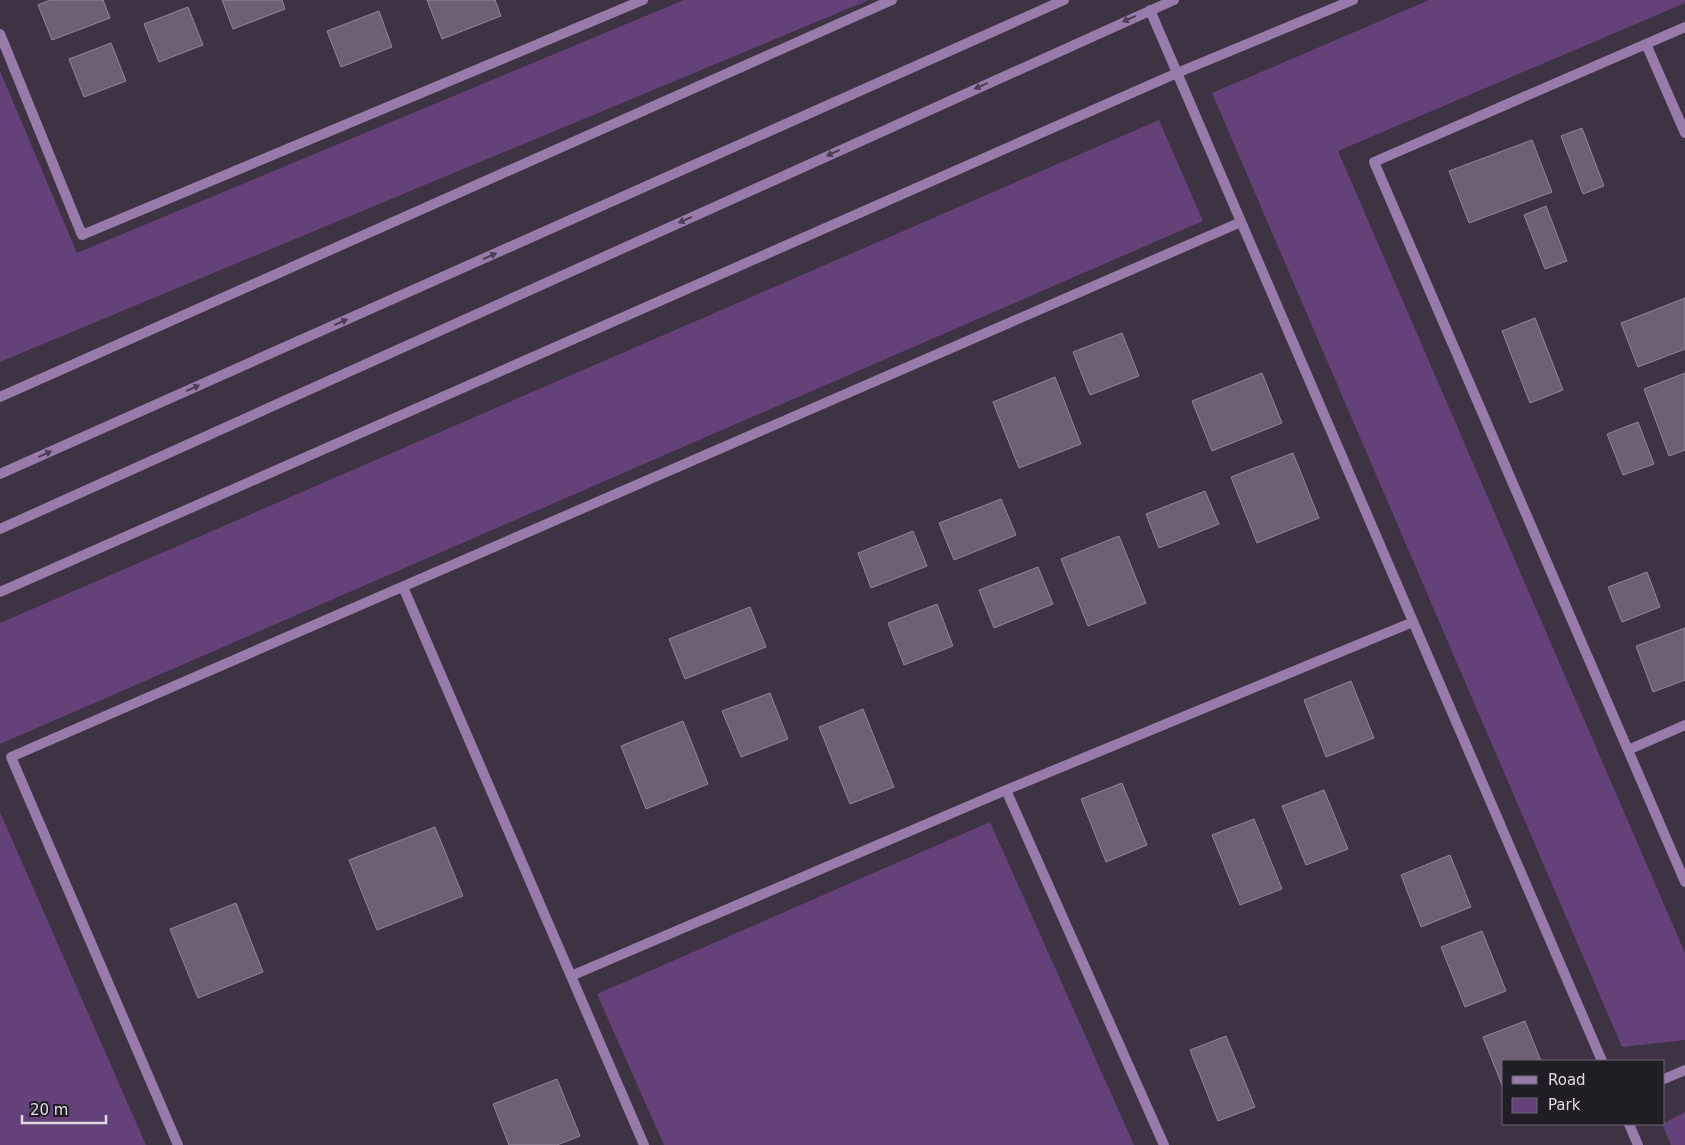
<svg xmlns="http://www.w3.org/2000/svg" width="1685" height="1145" viewBox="0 0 1685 1145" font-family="'DejaVu Sans',sans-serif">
<rect width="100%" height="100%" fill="#3d3343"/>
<path fill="#644179" d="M684 0H869L0 362V71L77 253Z
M1429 0H1685V3L1338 151 1685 953V1040L1622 1047 1212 93Z
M1159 120 1203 221 0 744V623Z
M0 812 146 1145H0Z
M990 822 1134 1145H664L597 994Z
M1685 1112V1145H1671L1662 1124Z"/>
<path fill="#6c6173" stroke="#92879a" d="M50 0H103L110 18 52 40 38 5Z
M222 0H282L285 9 233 29Z
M427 0H495L501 16 442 39Z
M188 7 203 45 159 62 144 24Z
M379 11 392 47 341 67 327 31Z
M111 43 126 81 84 97 69 59Z
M1582 128 1604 186 1583 194 1561 136Z
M1532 140 1552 192 1469 223 1449 171Z
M1546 206 1567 261 1545 269 1524 215Z
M1685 298V349L1638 367 1621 323Z
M1535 318 1563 390 1530 403 1502 331Z
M1122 333 1139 376 1090 395 1073 352Z
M1262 373 1282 423 1212 451 1192 401Z
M1685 373V450L1669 456 1644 389Z
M1055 377 1081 444 1019 468 993 402Z
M1638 422 1654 464 1623 475 1607 434Z
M1293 453 1319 518 1257 543 1231 477Z
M1205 491 1219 524 1159 548 1146 514Z
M1001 499 1016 535 954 560 939 523Z
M913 531 927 566 871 588 858 553Z
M1119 536 1146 603 1088 626 1061 559Z
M1038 567 1053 604 994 628 979 590Z
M1647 572 1660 607 1622 622 1608 587Z
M937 604 953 646 904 665 888 623Z
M750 607 766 647 685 679 669 639Z
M1685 628V680L1653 692 1636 646Z
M1351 681 1374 738 1326 757 1304 700Z
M770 693 788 739 741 757 722 711Z
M863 709 894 787 850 804 819 727Z
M683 721 708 784 646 809 621 746Z
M1122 783 1147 845 1106 862 1081 799Z
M1324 790 1348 849 1306 865 1282 806Z
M1254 819 1282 889 1240 905 1212 835Z
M435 827 463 896 377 930 349 860Z
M1450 855 1471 907 1421 927 1401 875Z
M236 903 263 972 198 998 170 929Z
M1482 931 1506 991 1465 1007 1441 947Z
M1525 1021 1541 1061H1504V1090L1483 1037Z
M1226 1036 1255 1107 1218 1121 1190 1050Z
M557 1079 580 1136 557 1145H509L493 1104Z"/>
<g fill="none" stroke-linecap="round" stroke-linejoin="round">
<path stroke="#987bab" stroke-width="10" d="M1150 10 1602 1061
M403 587 644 1145
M1006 790 1164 1145
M571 976 1006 790 1413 622
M1629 1124 1638 1145
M178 1145 11 757 1241 222"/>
<path stroke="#987bab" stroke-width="10" d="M1685 27 1374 162 1685 882
M0 34 82 235 643 0
M1646 44 1685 133
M0 397 892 0
M0 592 1177 73 1353 0
M1628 750 1685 725
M1664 1079 1685 1070"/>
<path stroke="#987bab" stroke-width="10" d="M0 474 1064 0
M0 529 1174 0"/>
</g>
<defs><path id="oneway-solid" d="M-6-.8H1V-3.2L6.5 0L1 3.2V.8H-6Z" transform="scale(1.25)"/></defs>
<g fill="#4b3e53">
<use href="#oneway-solid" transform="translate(1129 19) rotate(156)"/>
<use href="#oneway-solid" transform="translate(981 86) rotate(156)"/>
<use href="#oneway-solid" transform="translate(833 153) rotate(156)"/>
<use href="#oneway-solid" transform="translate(685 220) rotate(156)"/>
<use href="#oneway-solid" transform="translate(490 256) rotate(-24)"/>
<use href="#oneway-solid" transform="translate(341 322) rotate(-24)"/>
<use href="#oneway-solid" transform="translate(193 388) rotate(-24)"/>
<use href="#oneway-solid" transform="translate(45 454) rotate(-24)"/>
</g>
<rect x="1502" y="1060" width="162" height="65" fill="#211d24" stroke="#6d6971"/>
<rect x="1512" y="1076" width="25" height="8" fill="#987bab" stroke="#6d6971"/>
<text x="1548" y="1085" font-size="15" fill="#e0dae4">Road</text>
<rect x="1512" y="1098" width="25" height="15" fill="#644179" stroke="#6d6971"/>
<text x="1548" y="1110" font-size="15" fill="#e0dae4">Park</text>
<path d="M22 1115v8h84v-8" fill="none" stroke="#e0dae4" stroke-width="2.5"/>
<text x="30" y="1115" font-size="15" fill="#e0dae4" stroke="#211d24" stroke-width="4" paint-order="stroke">20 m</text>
</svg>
